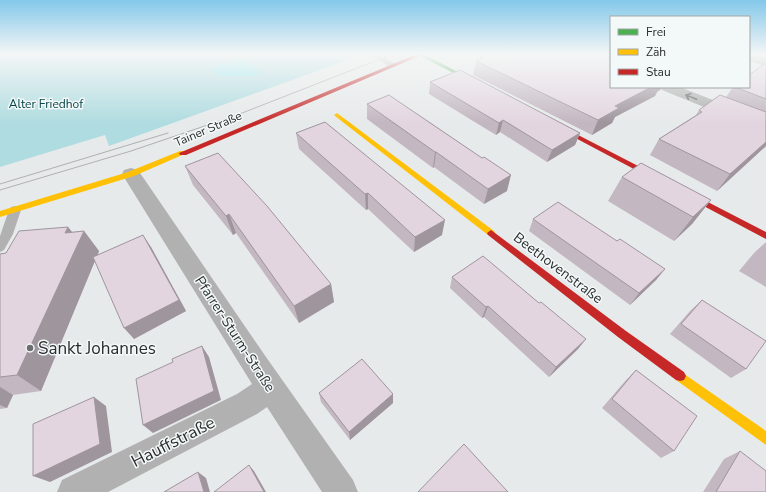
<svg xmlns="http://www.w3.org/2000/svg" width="766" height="492" viewBox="0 0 766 492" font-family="'Nunito Sans',sans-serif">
<rect width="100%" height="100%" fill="#e7eaea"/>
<path fill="#afdce0" d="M0 54H350L359 56 109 146 105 135 0 167Z"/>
<path fill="#8ce6ee" d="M241 58 262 73 251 76H219L210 68Z"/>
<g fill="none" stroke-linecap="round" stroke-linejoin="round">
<path fill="#b1b1b1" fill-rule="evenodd" d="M369 54H378L397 65 393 67H390Z
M15 206 19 207 21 210 13 234 4 250 0 252V236L9 210 11 207Z"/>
<path fill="#b1b1b1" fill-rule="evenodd" d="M749 54H755L766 57V66L749 61Z
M660 87H680L766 121V132L662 90Z
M131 168 138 170 266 357 353 480 358 492H322L267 407 257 414 108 492H57L62 480 237 394 252 384 122 174 124 170Z"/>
<path fill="#4caf50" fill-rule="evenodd" d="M417 54H423L485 86 480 87Z"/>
<path fill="#ffc107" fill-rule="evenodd" d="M337 113 494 231 495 233 494 235H488L335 116 334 115Z
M180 151H186L187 153 134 176 0 217V211L128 172Z
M680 371 766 431V445L676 380 674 376 676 372Z"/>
<path fill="#c62828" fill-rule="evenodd" d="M417 54H424L186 155H180L179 153Z
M551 121 766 232V239L549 124 548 123Z
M491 230 626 331 684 372 686 376 684 380 680 381 676 380 618 337 488 235 487 233Z"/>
<path stroke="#b0b0b0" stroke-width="1" d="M0 184 168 133
M0 190 131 151 237 115 393 54"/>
</g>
<path fill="#c3b7c1" d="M489 54H611V87H662L660 90 657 92 655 96 615 117 612 123 592 135 473 75 476 61 480 59V57Z
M766 63V146L717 191 650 155 659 139 696 115 699 110 726 97 733 87H749Z
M430 82 580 133 575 145 547 162 500 132 496 135 429 94Z
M367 104 507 191 484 204 434 167 433 168 367 119Z
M296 133 442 235 414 252 368 209 366 210 299 149Z
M185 166 331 284 334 302 299 323 236 233 233 235 193 185Z
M622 177 711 200 692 224 674 241 608 201Z
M533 219 617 241 665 269 656 280 630 305 529 231Z
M68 227 72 232 84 231 99 251 98 255 151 247 186 311 134 339 95 261 41 391 13 395 7 408 0 409V254L6 253Z
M766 242V287L739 271 754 253Z
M452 277 539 303 586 339 578 349 549 377 484 317 482 318 450 288Z
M702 300 746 369 731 378 670 334 690 311Z
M636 370 674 451 661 458 602 408 626 380Z
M319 393 393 394V403L350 440 321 402Z
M740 451 766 492H703L724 459Z"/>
<path fill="#9f959d" d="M651 87H662L660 90 657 92 655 96 615 117 612 123 592 135 598 120 615 106Z
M503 120 500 132 496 135 499 123Z
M580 133 575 145 547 162 552 150Z
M766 142V146L717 191 730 174Z
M435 152H436L434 167 433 168Z
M511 175 507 191 484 204 488 189Z
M368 193V209L366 210 365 194Z
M711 200 692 224 674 241 693 217Z
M229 214 236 233 233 235 226 216Z
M445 220 442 235 414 252 415 237Z
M68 227 79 241 84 231 99 251 41 391 17 375 65 233Z
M143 235 151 247 186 311 134 339 124 328Z
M665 269 656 280 630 305 639 293Z
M331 284 334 302 299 323 294 306Z
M488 306 484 317 482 318 486 307Z
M586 339 578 349 549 377 556 367Z
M202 346 209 357 221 400 153 433 143 425Z
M0 387 13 395 7 408 0 405Z
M393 394V403L350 440 349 432Z
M94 397 106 406 112 452 50 482 33 476Z
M249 465 254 471 266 492H264Z
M198 472 206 478 210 492H204Z"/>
<path fill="#e3d5e0" stroke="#9f959d" d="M489 54H611V87H651L615 106 619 108 598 120 476 61 483 58 480 57Z
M766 63V99L735 87H749V75Z
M460 70 580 133 552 150 503 120 499 123 430 82Z
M389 95 482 158 484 157 511 175 488 189 436 152H435L367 104Z
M720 95 766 112V142L730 174 659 139 702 112 699 110Z
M325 122 445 220 415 237 368 193 365 194 296 133Z
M218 153 267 206 331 284 294 306 229 214 226 216 185 166Z
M641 163 711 200 693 217 622 177Z
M558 202 617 241 620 239 665 269 639 293 533 219Z
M68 227 65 233 84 231 17 375 0 377V254L6 253 19 231Z
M143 235 179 300 124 328 93 257Z
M483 256 539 303 541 302 586 339 556 367 488 306 486 307 452 277Z
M702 300 766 341 746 369 681 324Z
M202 346 214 391 143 425 136 379 173 362 172 359Z
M362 359 393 394 349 432 319 393Z
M636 370 697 416 674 451 612 399Z
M94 397 100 444 33 476V424Z
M464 444 508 492H418Z
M740 451 766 471V492H716Z
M249 465 264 492H214Z
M198 472 204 492H164Z"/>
<defs><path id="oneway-shaft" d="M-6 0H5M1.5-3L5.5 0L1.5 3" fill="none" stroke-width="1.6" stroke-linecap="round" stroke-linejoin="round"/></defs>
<use stroke="#676868" href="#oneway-shaft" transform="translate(691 97) rotate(-158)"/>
<linearGradient id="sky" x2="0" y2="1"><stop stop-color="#83c8ea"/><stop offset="0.44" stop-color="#f4f6f6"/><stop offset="1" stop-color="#f4f6f6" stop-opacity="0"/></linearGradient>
<rect width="766" height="123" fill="url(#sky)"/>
<circle fill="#6d6f6f" stroke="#f3f8f8" stroke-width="1.5" cx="30" cy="348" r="4"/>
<g text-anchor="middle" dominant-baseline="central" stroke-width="3" stroke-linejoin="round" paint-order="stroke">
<g font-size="12" fill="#074549" stroke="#f3f8f8">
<text x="46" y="104">Alter Friedhof</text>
</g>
<g font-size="12" fill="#2b2d2d" stroke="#f3f8f8">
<text transform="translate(208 129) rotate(-23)">Tainer Straße</text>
</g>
<g font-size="14" fill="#2b2d2d" stroke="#f3f8f8">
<text transform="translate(558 268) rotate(37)">Beethovenstraße</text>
<text transform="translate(235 334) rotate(57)">Pfarrer-Sturm-Straße</text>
</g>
<g font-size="17" fill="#2b2d2d" stroke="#f3f8f8" text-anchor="start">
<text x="38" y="348">Sankt Johannes</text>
</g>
<g font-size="17" fill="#2b2d2d" stroke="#f3f8f8">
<text transform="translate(173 442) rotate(-27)">Hauffstraße</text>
</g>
</g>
<rect x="610" y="16" width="140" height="72" fill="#f3f8f8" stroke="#a3a7a7"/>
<rect x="618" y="29" width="20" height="6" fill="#4caf50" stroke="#a3a7a7"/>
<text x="646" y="36" font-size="12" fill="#2b2d2d">Frei</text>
<rect x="618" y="49" width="20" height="6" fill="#ffc107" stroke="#a3a7a7"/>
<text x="646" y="56" font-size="12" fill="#2b2d2d">Zäh</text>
<rect x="618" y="69" width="20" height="6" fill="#c62828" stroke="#a3a7a7"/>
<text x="646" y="76" font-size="12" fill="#2b2d2d">Stau</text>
</svg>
